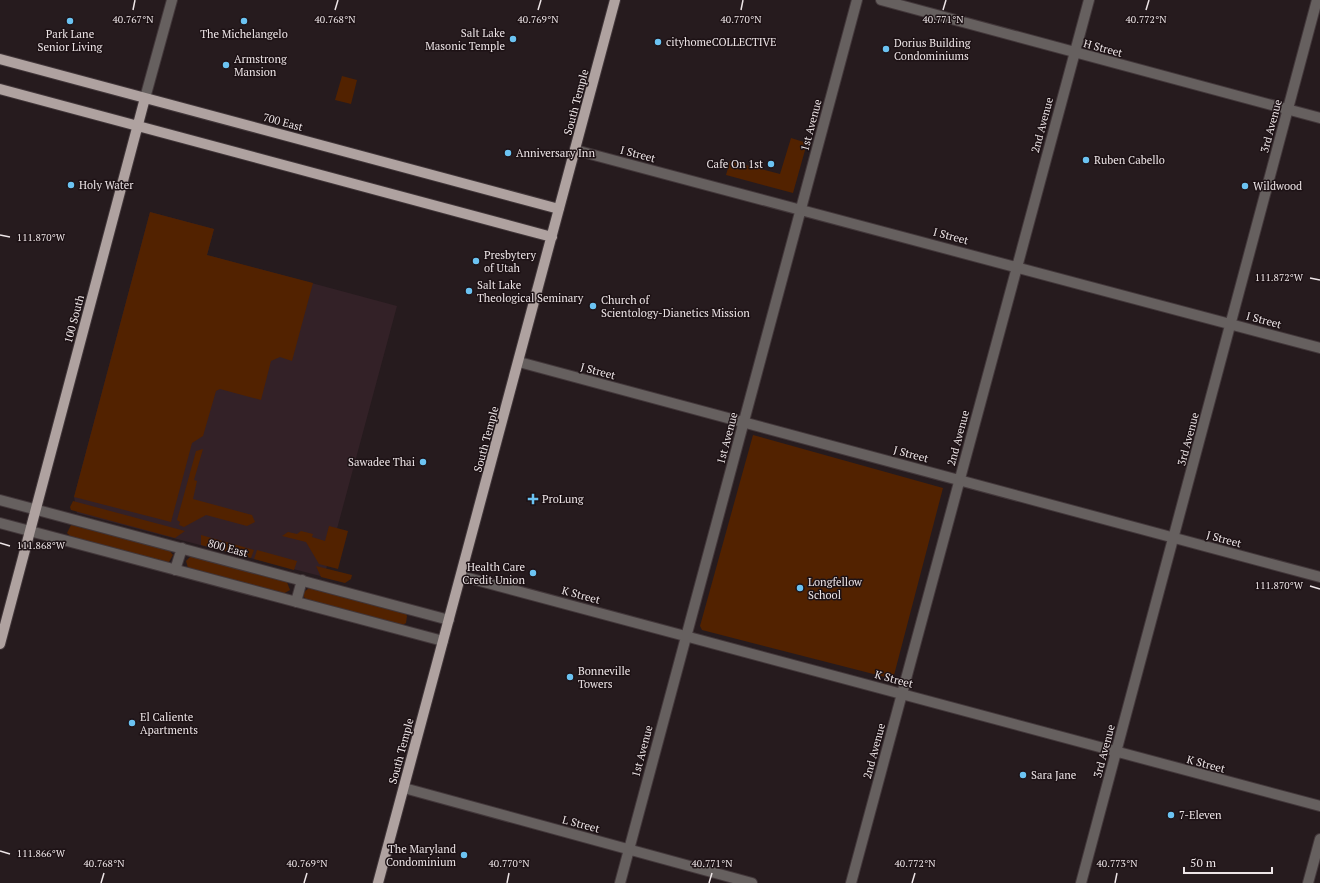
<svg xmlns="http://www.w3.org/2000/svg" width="1320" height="883" viewBox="0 0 1320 883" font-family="'PT Serif',serif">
<rect width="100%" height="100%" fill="#261b1e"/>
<path fill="#332127" d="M150 212 214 229 207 255 397 306 324 577 77 513 74 497Z"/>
<path fill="#522200" d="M342 76 357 80 351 104 335 100Z
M791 138 807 143 793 193 726 175 730 161 780 174Z
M150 212 214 229 207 255 313 283 292 361 280 357 271 361 261 400 220 389 216 391 203 436 192 443 171 522 74 497Z
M753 435 943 488 893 679 702 630 700 626Z
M203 449 194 480 197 481 193 499 252 515 255 522 247 526 206 515 184 527 179 525 180 522 177 520 196 451Z
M73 501 185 531 175 538 71 510 70 507Z
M71 525 169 550 173 555 169 562 166 563 71 537 67 533Z
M329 526 348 531 338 569 319 564 306 542 282 536 288 532 297 534 301 531 313 534 312 537 325 541Z
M201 535 254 550 251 558 201 545Z
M257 550 297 561 294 570 254 559Z
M193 556 287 582 290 590 283 594 188 568 186 561 190 557Z
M316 566 352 575 351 579 345 583 321 577Z
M309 588 406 614 407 616 406 623 401 626 308 601 304 597 303 593Z"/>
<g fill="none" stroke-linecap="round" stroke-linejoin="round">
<g stroke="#42373a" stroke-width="12">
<path id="minor" d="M881 0 1320 118
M145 98 172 0
M575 150 1320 348
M519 362 1320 577
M0 500 449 620
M0 523 443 641
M175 570 182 548
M461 576 1320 806
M296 602 302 580
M404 788 752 883
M620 883 857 0
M851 883 1089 0
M1081 883 1317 0
M1308 883 1320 839"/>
</g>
<g stroke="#42373a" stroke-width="12">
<path id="major" d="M0 59 559 209
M0 89 552 237
M0 644 145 98
M378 883 615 0"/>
</g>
<use href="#minor" stroke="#66605f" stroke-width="10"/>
<use href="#major" stroke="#afa2a0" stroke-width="10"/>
</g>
<path fill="none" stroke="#ede5e7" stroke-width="1.5" d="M133 10 135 0M335 10 338 0M538 10 541 0M741 10 743 0M943 10 946 0M1146 10 1149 0M0 235 10 237M1310 278 1320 280M0 543 10 546M1310 586 1320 589M0 851 10 854M101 883 104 873M304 883 307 873M507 883 509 873M709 883 712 873M912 883 915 873M1115 883 1117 873"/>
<g fill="#6bc3f2" stroke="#1d1215" stroke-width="1.5">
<circle cx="70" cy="21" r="4"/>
<circle cx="244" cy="21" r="4"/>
<circle cx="513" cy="39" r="4"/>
<circle cx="658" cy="42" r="4"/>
<circle cx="886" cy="49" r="4"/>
<circle cx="226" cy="65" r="4"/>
<circle cx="508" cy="153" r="4"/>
<circle cx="1086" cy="160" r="4"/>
<circle cx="771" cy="164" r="4"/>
<circle cx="71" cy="185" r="4"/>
<circle cx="1245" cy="186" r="4"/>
<circle cx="476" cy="261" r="4"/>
<circle cx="469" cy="291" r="4"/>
<circle cx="593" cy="306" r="4"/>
<circle cx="423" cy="462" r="4"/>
<path d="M531 493h4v4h4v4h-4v4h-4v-4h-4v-4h4z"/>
<circle cx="533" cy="573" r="4"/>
<circle cx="800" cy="588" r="4"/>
<circle cx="570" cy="677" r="4"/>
<circle cx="132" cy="723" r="4"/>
<circle cx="1023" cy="775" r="4"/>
<circle cx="1171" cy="815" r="4"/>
<circle cx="464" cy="855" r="4"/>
</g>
<g text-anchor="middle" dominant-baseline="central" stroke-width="3" stroke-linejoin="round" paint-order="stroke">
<g font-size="11" fill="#ede5e7" stroke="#1d1215" text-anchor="start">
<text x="505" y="33" text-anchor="end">Salt Lake<tspan x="505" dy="13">Masonic Temple</tspan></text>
<text x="70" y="34" text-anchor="middle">Park Lane<tspan x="70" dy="13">Senior Living</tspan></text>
<text x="244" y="34" text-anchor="middle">The Michelangelo</text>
<text x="666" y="42">cityhomeCOLLECTIVE</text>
<text x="894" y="43">Dorius Building<tspan x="894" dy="13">Condominiums</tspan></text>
<text x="234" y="59">Armstrong<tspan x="234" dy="13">Mansion</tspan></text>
<text x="516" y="153">Anniversary Inn</text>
<text x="1094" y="160">Ruben Cabello</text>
<text x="763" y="164" text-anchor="end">Cafe On 1st</text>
<text x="79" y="185">Holy Water</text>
<text x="1253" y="186">Wildwood</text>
<text x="484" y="255">Presbytery<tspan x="484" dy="13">of Utah</tspan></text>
<text x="477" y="285">Salt Lake<tspan x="477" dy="13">Theological Seminary</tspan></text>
<text x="601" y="300">Church of<tspan x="601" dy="13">Scientology-Dianetics Mission</tspan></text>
<text x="415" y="462" text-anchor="end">Sawadee Thai</text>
<text x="542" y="499">ProLung</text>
<text x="525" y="567" text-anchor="end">Health Care<tspan x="525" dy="13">Credit Union</tspan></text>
<text x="808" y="582">Longfellow<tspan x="808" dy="13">School</tspan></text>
<text x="578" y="671">Bonneville<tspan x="578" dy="13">Towers</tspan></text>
<text x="140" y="717">El Caliente<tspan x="140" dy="13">Apartments</tspan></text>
<text x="1031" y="775">Sara Jane</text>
<text x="1179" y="815">7-Eleven</text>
<text x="456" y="849" text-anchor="end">The Maryland<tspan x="456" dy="13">Condominium</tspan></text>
</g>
<g font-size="11" fill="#ede5e7" stroke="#1d1215">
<text transform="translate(1103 48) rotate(15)">H Street</text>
<text transform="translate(576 102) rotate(-75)">South Temple</text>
<text transform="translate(283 122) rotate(15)">700 East</text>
<text transform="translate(811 125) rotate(-75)">1st Avenue</text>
<text transform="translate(1042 125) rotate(-75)">2nd Avenue</text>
<text transform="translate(1271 126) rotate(-75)">3rd Avenue</text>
<text transform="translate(638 154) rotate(15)">I Street</text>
<text transform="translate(951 236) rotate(15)">I Street</text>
<text transform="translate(74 319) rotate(-75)">100 South</text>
<text transform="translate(1264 320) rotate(15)">I Street</text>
<text transform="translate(598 371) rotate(15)">J Street</text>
<text transform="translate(727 438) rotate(-75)">1st Avenue</text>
<text transform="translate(958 438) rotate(-75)">2nd Avenue</text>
<text transform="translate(486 439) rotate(-75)">South Temple</text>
<text transform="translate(1188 439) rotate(-75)">3rd Avenue</text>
<text transform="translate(911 454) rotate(15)">J Street</text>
<text transform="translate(1224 539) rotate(15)">J Street</text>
<text transform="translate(228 548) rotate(15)">800 East</text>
<text transform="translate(581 595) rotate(15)">K Street</text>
<text transform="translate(894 679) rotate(15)">K Street</text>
<text transform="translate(401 751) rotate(-75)">South Temple</text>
<text transform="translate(642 751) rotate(-75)">1st Avenue</text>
<text transform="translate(874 751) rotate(-75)">2nd Avenue</text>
<text transform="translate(1104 751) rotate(-75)">3rd Avenue</text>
<text transform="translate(1206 764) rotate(15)">K Street</text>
<text transform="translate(581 824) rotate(15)">L Street</text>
</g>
</g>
<g font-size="10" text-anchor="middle" fill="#ede5e7" stroke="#1d1215" stroke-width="3" stroke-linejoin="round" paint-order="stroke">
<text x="133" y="23">40.767°N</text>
<text x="335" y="23">40.768°N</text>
<text x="538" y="23">40.769°N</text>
<text x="741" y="23">40.770°N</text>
<text x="943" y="23">40.771°N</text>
<text x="1146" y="23">40.772°N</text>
<text x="41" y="241">111.870°W</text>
<text x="1279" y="281">111.872°W</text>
<text x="41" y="549">111.868°W</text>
<text x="1279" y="589">111.870°W</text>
<text x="41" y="857">111.866°W</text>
<text x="104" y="867">40.768°N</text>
<text x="307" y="867">40.769°N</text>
<text x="509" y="867">40.770°N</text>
<text x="712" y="867">40.771°N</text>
<text x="915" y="867">40.772°N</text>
<text x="1117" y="867">40.773°N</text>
</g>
<path d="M1184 867v6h88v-6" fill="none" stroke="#ede5e7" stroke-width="2"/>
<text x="1190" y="867" font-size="12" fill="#ede5e7" stroke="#1d1215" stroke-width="3" paint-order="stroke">50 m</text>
</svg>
